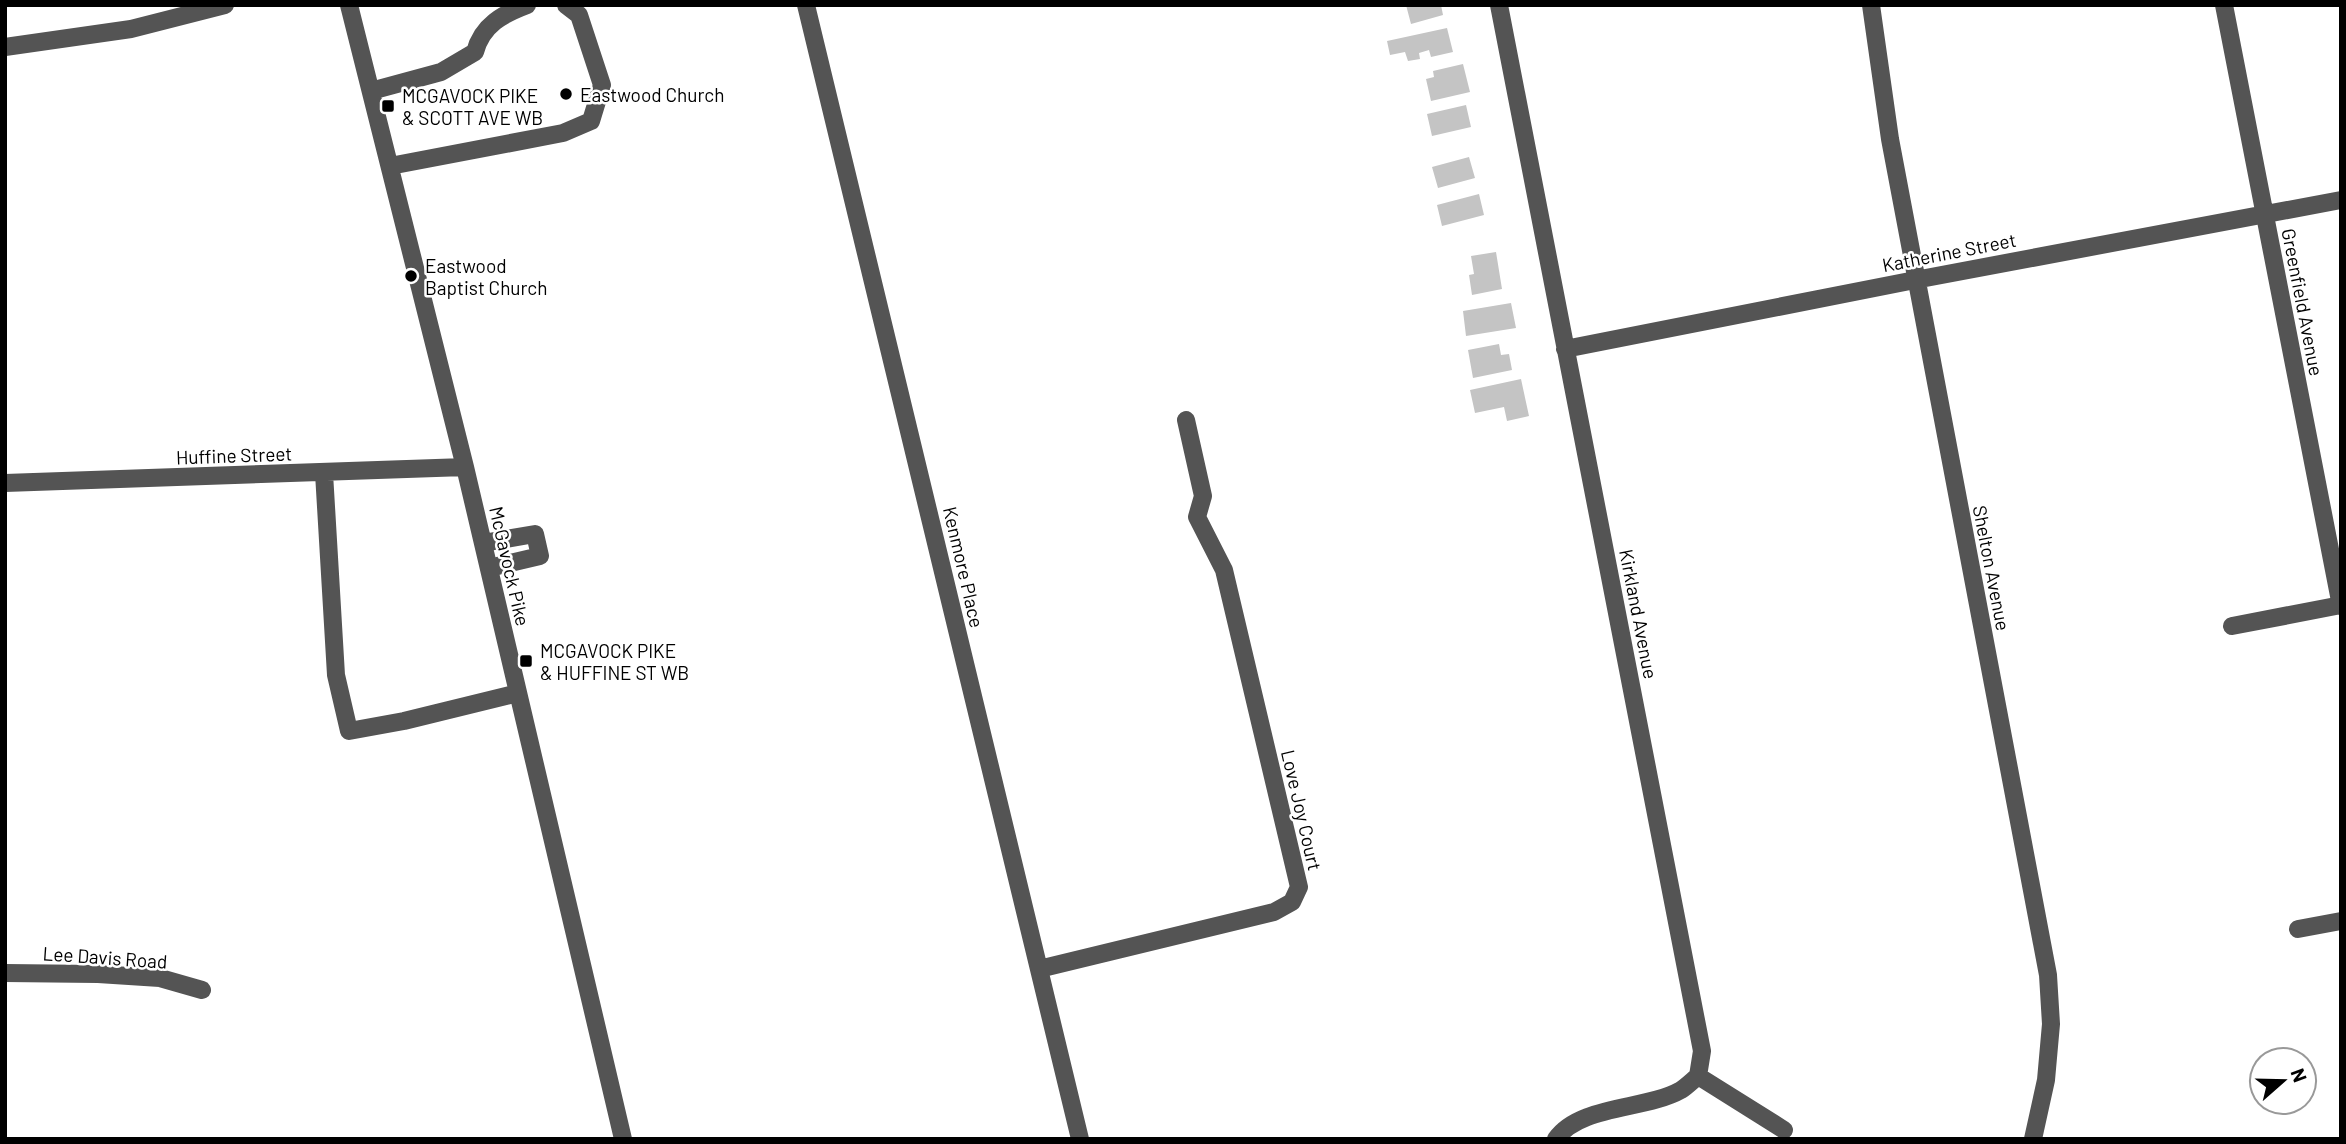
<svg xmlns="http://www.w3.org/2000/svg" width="2346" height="1144" viewBox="0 0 2346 1144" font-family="Barlow,sans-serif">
<rect width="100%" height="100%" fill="#fff"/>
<path fill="#c4c4c4" d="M1406 5H1441L1443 15 1411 24Z
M1447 28 1453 52 1431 57 1429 50 1419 53 1420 59 1408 61 1405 52 1390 55 1387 41Z
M1463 64 1470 92 1431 101 1426 79 1434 77 1433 71Z
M1466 105 1471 127 1432 136 1427 114Z
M1469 157 1475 178 1438 188 1432 167Z
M1479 194 1484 215 1442 226 1437 205Z
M1496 252 1502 289 1472 295 1469 275 1474 274 1471 256Z
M1511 303 1516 328 1466 336 1463 311Z
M1499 344 1501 355 1509 354 1512 370 1473 378 1468 350Z
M1521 379 1529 416 1507 421 1504 407 1475 413 1470 390Z"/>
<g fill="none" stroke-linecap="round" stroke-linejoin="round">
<path stroke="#545454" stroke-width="18" d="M349 5 465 467 623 1139
M806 5 1080 1139
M1499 5 1702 1051 1698 1076C1693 1080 1687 1086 1681 1090 1646 1110 1580 1105 1556 1139
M1871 5 1890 139 2048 975 2051 1024 2046 1080 2033 1139
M2224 5 2341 606
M5 47 131 29 225 5
M371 91 441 72 475 52C482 25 503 14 527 5
M390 166 563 133 591 121 602 85 579 15 566 5
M1565 349 1915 280 2341 200
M324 473 336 675 349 731 404 721 518 693
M5 483 465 467
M483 543 535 534 540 556 489 568
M2232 626 2341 605
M2298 929 2341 921
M1039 969 1274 912 1292 902 1299 887 1224 570 1197 517 1203 496 1186 420
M5 973 98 974 160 978 202 990
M1698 1076 1784 1130"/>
</g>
<g fill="#000" stroke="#fff" stroke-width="2.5">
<circle cx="566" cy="94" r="7"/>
<rect x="381" y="99" width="14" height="14" rx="3.5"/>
<circle cx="411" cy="276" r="7"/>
<rect x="519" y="654" width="14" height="14" rx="3.5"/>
</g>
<g text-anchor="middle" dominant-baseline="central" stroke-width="5" stroke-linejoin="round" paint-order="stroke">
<g font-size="19" fill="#000" stroke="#fff" text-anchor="start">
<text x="580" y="94">Eastwood Church</text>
<text x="402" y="95">MCGAVOCK PIKE<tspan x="402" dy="22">&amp; SCOTT AVE WB</tspan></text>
<text x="425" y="265">Eastwood<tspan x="425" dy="22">Baptist Church</tspan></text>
<text x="540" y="650">MCGAVOCK PIKE<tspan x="540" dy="22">&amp; HUFFINE ST WB</tspan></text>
</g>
<g font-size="19" fill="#000" stroke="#fff">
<text transform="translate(1949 252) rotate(-11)">Katherine Street</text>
<text transform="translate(2303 302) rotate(79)">Greenfield Avenue</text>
<text transform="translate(234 455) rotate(-2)">Huffine Street</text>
<text transform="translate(510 566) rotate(77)">McGavock Pike</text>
<text transform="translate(964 567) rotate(77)">Kenmore Place</text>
<text transform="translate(1992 568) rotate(79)">Shelton Avenue</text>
<text transform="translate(1639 614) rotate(79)">Kirkland Avenue</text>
<text transform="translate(1302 810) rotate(77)">Love Joy Court</text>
<text transform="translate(105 957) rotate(4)">Lee Davis Road</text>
</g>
</g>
<rect width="2346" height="1144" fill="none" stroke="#000000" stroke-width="14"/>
<g transform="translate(2283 1081) rotate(70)"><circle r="33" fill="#ffffff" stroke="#999999" stroke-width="2"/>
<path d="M0-5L12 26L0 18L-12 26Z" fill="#000000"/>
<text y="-10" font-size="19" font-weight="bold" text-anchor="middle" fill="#000000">N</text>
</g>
</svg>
